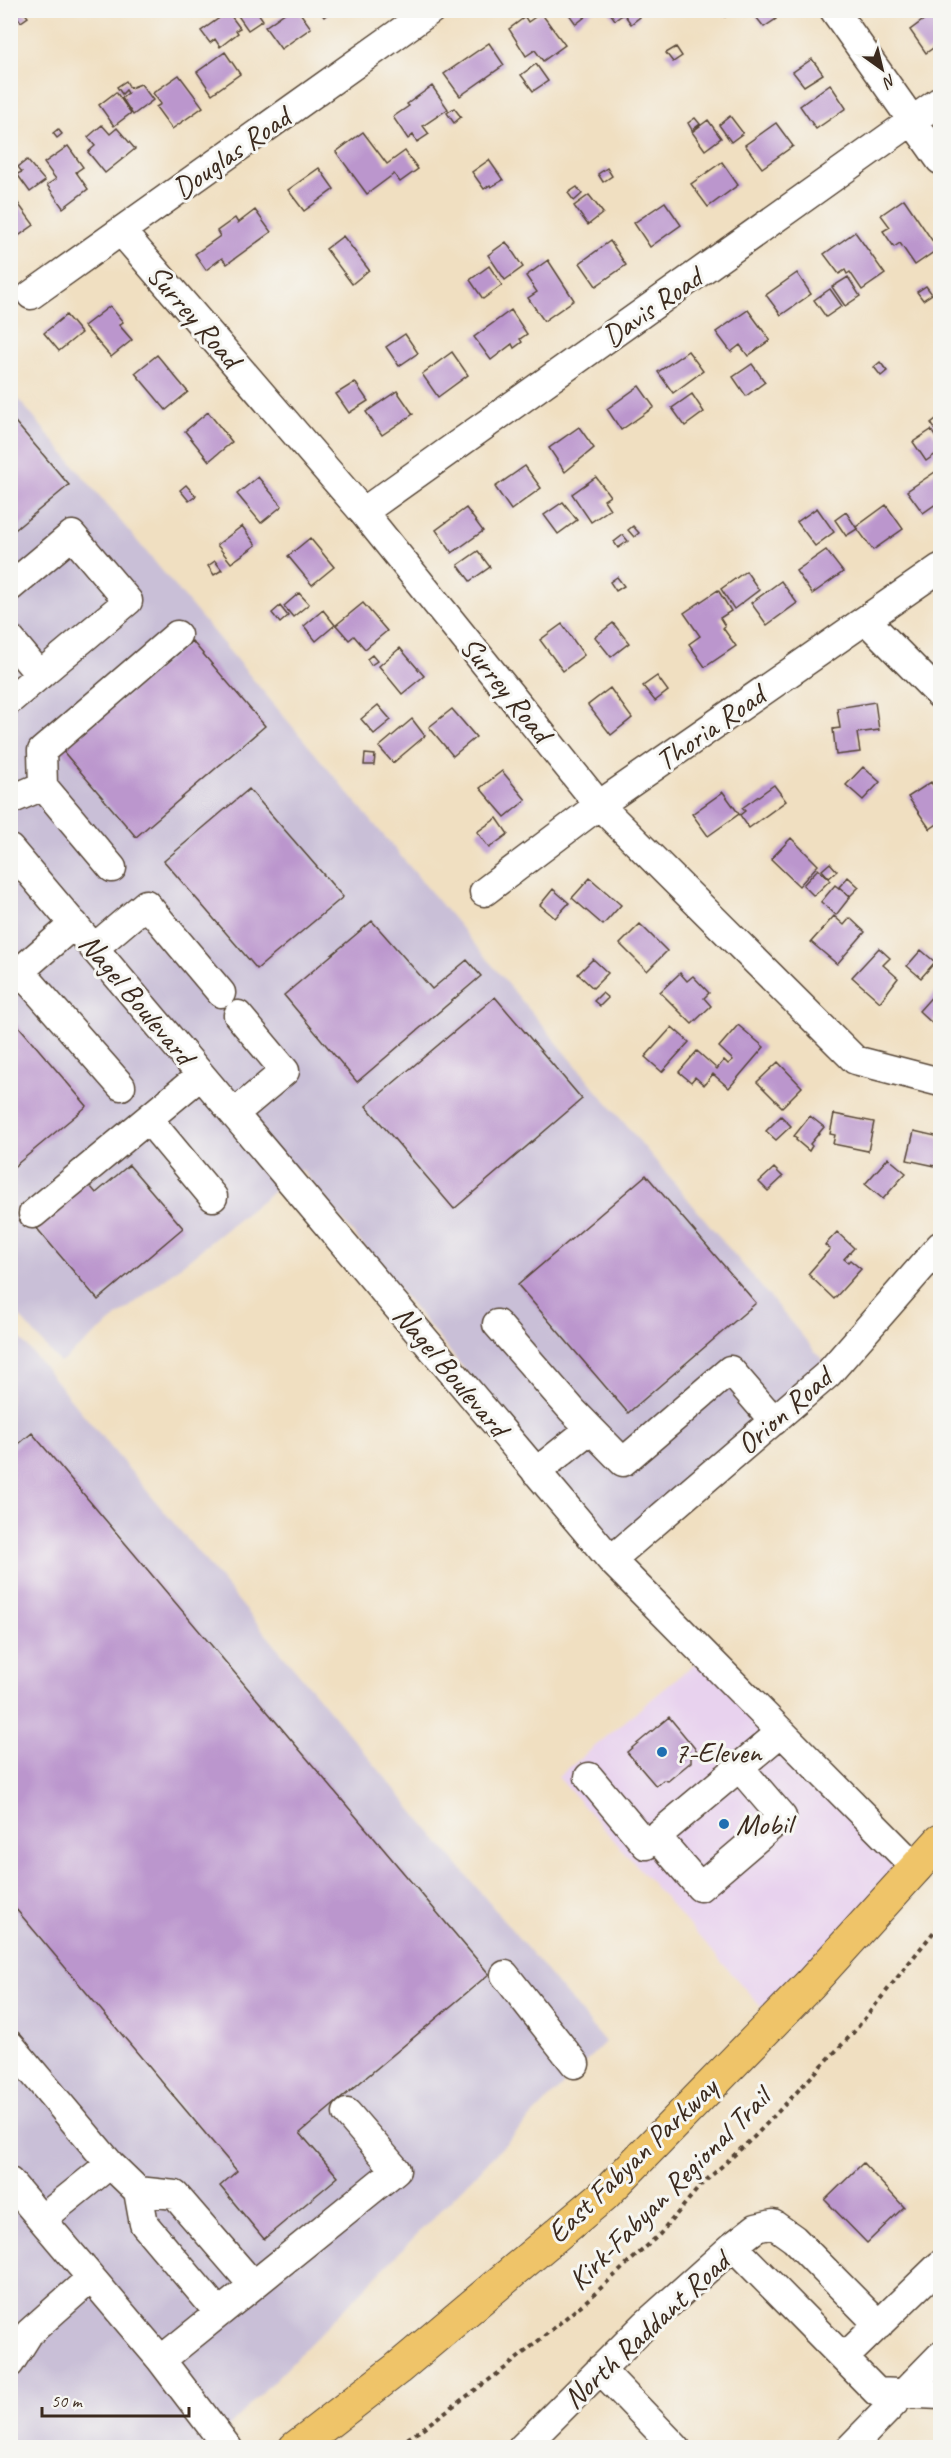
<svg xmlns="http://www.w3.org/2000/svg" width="951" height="2458" viewBox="0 0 951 2458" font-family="Caveat,sans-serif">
<rect width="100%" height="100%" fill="#f6f6f2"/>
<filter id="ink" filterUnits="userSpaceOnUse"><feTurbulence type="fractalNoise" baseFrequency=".0167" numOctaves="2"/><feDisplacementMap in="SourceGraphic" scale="12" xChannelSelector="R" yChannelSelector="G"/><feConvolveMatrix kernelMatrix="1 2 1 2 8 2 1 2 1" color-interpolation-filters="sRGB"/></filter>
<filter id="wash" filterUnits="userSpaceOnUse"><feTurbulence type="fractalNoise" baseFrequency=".008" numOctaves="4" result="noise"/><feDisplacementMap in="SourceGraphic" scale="24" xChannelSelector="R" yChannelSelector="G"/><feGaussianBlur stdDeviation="1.35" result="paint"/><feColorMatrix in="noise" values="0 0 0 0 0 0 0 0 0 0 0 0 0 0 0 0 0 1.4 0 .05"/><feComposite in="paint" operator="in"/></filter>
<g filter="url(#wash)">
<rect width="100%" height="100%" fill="#f0dfc1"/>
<path fill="#e8d2ee" d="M700 1659 910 1869 770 2017 558 1777Z"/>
<path fill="#c9bfd7" d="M10 389 825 1363 610 1548 301 1169 60 1363 11 1307Z
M10 1326 605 2042 209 2447H11Z"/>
<g id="blocks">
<path fill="#bb96cd" d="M234 10H256L263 20 248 30Z
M289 10H298L311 28 281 49 265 27Z
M319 10H332L324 17Z
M566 10H594L576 24Z
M608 10H635L640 17 631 24 624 14 615 20Z
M720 10H734L725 17Z
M766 10H770L776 19 764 27 756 17Z
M937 10H940V43L926 53 910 30Z
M23 11 28 17 21 22 16 15Z
M228 12 240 28 236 30 238 33 220 47 215 39 210 43 201 31Z
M541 13 565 45 543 61 535 50 526 56 509 29 525 17 528 22Z
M489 43 504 65 460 96 444 74Z
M676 47 682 56 673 62 666 53Z
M225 52 240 74 212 94 197 72Z
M812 59 823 74 804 86 793 72Z
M536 64 548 81 533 91 521 75Z
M179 75 203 107 172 129 156 107 161 104 153 93Z
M126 81 130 88 141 84 153 100 133 115 122 98 128 93 126 90 122 94 117 87Z
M830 84 846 108 816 129 800 106Z
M432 86 448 109 423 126 429 134 417 142 413 135 408 139 393 117 409 106 407 104Z
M116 92 131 113 114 126 99 105Z
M454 108 461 117 454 123 447 113Z
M730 116 743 133 731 142 719 125Z
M695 118 700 124 692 130 688 123Z
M708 120 721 138 705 150 692 132Z
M776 123 793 146 762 168 745 145Z
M102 125 110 134 117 128 135 149 105 173 88 152 95 146 88 137Z
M58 129 62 134 57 138 53 133Z
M363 132 387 164 405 151 418 169 400 182 394 174 367 194 336 152Z
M68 146 83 167 76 172 88 189 63 208 47 185 56 179 44 163Z
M27 160 45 181 30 192 17 174 22 172 18 167Z
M489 160 503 180 491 187 490 185 484 189 472 172Z
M722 162 738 185 708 207 691 184Z
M319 168 334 189 304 211 288 190Z
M607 168 612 176 603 182 598 174Z
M577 187 582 194 574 201 568 193Z
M589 195 603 213 588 225 574 206Z
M904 199 938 249 915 265 900 243 894 247 883 231 890 227 881 215Z
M17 202 34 225 14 239 10 235V207Z
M665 202 681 225 650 247 634 223Z
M255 210 271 232 227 264 222 258 206 270 195 254 220 236 217 231 235 218 238 223Z
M855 232 885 274 862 290 850 272 847 274 845 270 839 274 824 254Z
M343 236 369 270 352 284 326 249Z
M610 241 626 265 596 286 580 263Z
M506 242 523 267 505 280 488 255Z
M548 260 574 300 544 321 528 298 537 292 526 276Z
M489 266 502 285 483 299 470 280Z
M797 273 811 294 781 315 766 295Z
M848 277 860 296 845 306 832 287Z
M926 286 932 294 923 300 917 292Z
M830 289 842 306 826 317 814 300Z
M110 306 123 322 119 325 132 340 111 357 84 326Z
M511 310 527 334 520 339 522 342 514 348 512 344 491 360 474 337Z
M748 310 770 340 748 356 740 345 731 352 716 332Z
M66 315 81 333 59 351 44 333Z
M405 334 418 353 399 366 386 347Z
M688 351 703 371 673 393 658 372Z
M452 352 468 375 438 397 422 374Z
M157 355 188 392 166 410 135 373Z
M880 362 887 371 881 376 874 367Z
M752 364 765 382 746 396 733 377Z
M355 382 368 401 349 413 336 394Z
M639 386 654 407 621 430 607 409Z
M397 391 413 414 382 435 366 412Z
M692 394 704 412 685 426 672 408Z
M208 412 232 442 209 461 185 431Z
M10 416 69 485 10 534Z
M940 416V437L931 423Z
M579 427 594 448 565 472 549 448Z
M931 430 940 444V451L926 461 913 442Z
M525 466 541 488 511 510 495 487Z
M938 470 940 473V501L923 513 907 491Z
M258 477 282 506 261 523 237 494Z
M596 477 610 496 604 500 610 509 591 522 572 494Z
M186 485 196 496 189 501 180 490Z
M563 502 577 520 558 534 544 515Z
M886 505 903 529 873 550 856 527Z
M466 508 483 531 452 553 436 530Z
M817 508 834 532 815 546 797 522Z
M846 512 857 529 846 536 835 520Z
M242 526 256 545 231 563 217 545Z
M633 526 639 533 634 537 628 530Z
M623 535 628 541 618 548 614 542Z
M310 538 334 567 312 585 288 556Z
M826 550 843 572 812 594 796 571Z
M478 551 490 567 470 581 458 565Z
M215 561 222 570 214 575 208 566Z
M746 571 759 590 734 609 721 589Z
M617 577 624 586 616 591 610 582Z
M781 581 797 603 767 625 751 603Z
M718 590 731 611 720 618 725 626 723 628 736 646 705 667 689 644 700 636 684 613Z
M299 593 309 604 293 617 284 606Z
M363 603 387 631 365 649 354 636 349 640 336 625Z
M280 606 288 616 280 623 272 613Z
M323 610 335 625 316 641 304 626Z
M613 623 629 643 611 657 595 637Z
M562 624 584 655 563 671 540 640Z
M192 641 265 726 136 837 62 750Z
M400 648 424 676 402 694 379 666Z
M372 655 377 661 371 665 367 659Z
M657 676 668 691 655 701 643 686Z
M610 688 632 718 611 735 588 705Z
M875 702 879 730 857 733 860 752 836 755 833 729 840 728 837 708Z
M378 705 391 720 374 734 361 719Z
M452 709 476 737 453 756 429 727Z
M412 719 425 736 393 763 379 747Z
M365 754 375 755 374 765H364Z
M863 767 880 782 863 800 846 785Z
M502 771 526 800 505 817 480 788Z
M931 782 940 796V822L930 829 908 797Z
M774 785 786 801 749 828 740 815 745 811 742 808Z
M249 789 343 897 257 969 164 861Z
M723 792 739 814 708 836 692 814Z
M497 818 508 834 489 848 477 832Z
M791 838 818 865 799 886 771 859Z
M830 863 837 871 829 878 822 870Z
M818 869 830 880 814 896 803 885Z
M848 877 859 887 850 896 839 887Z
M590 878 621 905 603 925 572 898Z
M835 885 850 897 836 915 821 902Z
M553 889 569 903 555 918 540 905Z
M834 916 844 925 850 918 865 932 837 964 811 942Z
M372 921 432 989 467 960 481 976 357 1082 284 995Z
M640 924 667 951 647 971 620 944Z
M879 948 890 958 883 965 898 978 880 1002 852 977Z
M921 950 935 962 921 978 907 966Z
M593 959 608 973 593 988 578 974Z
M680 973 687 981 693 976 709 993 704 998 711 1006 692 1024 660 992Z
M936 992 940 996V1019L937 1016 932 1023 919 1011Z
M602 993 608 998 600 1006 594 1001Z
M495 997 582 1099 454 1209 366 1106Z
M10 1016 87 1106 10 1170Z
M738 1025 764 1047 729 1088 713 1074 704 1085 695 1077 691 1082 679 1072 697 1051 717 1069 724 1060 728 1064 733 1060 719 1047Z
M672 1027 689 1042 662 1072 645 1057Z
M778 1062 802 1087 782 1107 757 1082Z
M834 1114 874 1122 868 1151 833 1144 835 1135 830 1134Z
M781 1116 791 1126 776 1140 766 1131Z
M810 1116 824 1127 810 1144 812 1146 809 1151 796 1140 797 1138 794 1136Z
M914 1131 940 1137V1167L907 1160Z
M888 1158 906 1173 883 1199 865 1184Z
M129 1165 183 1228 98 1300 34 1225 86 1181 96 1193Z
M774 1168 783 1177 768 1191 759 1182Z
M646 1175 756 1303 628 1413 518 1285Z
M837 1232 854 1248 844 1259 848 1262 850 1260 861 1269 834 1299 808 1274 830 1249 825 1245Z
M32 1433 489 1974 300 2133 338 2177 264 2239 220 2186 237 2171 10 1902V1451Z
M669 1717 697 1751 691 1757V1762L668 1781 663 1780 656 1786 627 1752Z
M863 2163 904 2207 867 2243 825 2200Z"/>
</g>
</g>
<g filter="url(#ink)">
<use href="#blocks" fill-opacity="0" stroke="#564536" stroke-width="1.5"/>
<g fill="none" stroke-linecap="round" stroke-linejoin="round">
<g stroke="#564536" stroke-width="31">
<path id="minor" d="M834 10 940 160
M121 231 363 512 599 805 855 1060 940 1082
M31 295 431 10
M363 512 940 101
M10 587 72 535 128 601 10 700
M866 620 940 695
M10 639 40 675
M43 786 42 751 177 635
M10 800 43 786 112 868
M10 849 611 1560 917 1869
M484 892 599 805 940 568
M74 924 20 971 121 1086
M94 948 146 904 221 993
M234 1114 285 1071 238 1015
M148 1119 213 1197
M33 1214 201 1075
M497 1324 572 1410 623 1462 730 1370 774 1421
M536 1472 590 1429
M611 1560 828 1374 940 1246
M589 1777 646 1845 780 1733
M656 1836 700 1887 782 1817 739 1767
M505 1975 575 2064
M10 2045 110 2164 42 2219
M110 2164 138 2191 144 2224 219 2313
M10 2182 161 2360 228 2448
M138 2191 175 2195 253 2285
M733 2246 756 2228 773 2224 794 2239 879 2325
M844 2358 940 2265
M161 2360 396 2170 347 2113
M10 2363 29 2333 91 2278
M600 2369 676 2448
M522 2448 646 2324 733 2246 877 2392 940 2395
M850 2448 940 2356"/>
</g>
<g stroke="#564536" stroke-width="35">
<path id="major" d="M295 2448 397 2369 604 2195 810 1984 940 1841"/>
</g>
<path stroke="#564536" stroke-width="4" stroke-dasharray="4.5 4.5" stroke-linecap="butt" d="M392 2448 415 2434 508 2366 591 2297 660 2234 700 2186 754 2137 853 2033 940 1924"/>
<use href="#minor" stroke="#fff" stroke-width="28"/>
<use href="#major" stroke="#efc469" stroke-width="33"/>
</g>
</g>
<g fill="#1f6fb2" stroke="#f6f6f2" stroke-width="2">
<circle cx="662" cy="1752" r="6"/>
<circle cx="724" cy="1824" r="6"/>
</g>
<g text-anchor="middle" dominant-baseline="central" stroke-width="6" stroke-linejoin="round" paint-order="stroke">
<g font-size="30" fill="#3b2a1e" stroke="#f6f6f2">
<text transform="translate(231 153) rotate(-35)">Douglas Road</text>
<text transform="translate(652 307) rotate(-35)">Davis Road</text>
<text transform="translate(194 316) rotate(49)">Surrey Road</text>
<text transform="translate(506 689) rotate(51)">Surrey Road</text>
<text transform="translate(710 728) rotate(-35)">Thoria Road</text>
<text transform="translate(137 999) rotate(50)">Nagel Boulevard</text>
<text transform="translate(451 1371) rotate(50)">Nagel Boulevard</text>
<text transform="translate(784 1411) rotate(-41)">Orion Road</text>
<text transform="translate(632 2160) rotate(-44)">East Fabyan Parkway</text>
<text transform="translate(669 2189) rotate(-45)">Kirk-Fabyan Regional Trail</text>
<text transform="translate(646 2330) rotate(-43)">North Raddant Road</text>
</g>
<g font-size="30" fill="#3b2a1e" stroke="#f6f6f2" text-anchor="start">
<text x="674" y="1752">7-Eleven</text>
<text x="736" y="1824">Mobil</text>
</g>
</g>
<rect width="951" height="2458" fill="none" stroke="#f6f6f2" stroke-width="36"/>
<g transform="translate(882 69) rotate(146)" stroke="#f6f6f2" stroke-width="4.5" paint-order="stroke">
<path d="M0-4.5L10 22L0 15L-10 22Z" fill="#3b2a1e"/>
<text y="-9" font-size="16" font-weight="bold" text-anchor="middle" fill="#3b2a1e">N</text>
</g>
<path d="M42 2407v9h147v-9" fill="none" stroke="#3b2a1e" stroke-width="3"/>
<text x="51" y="2407" font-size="18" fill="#3b2a1e" stroke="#f6f6f2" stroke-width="4.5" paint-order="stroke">50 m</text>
</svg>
